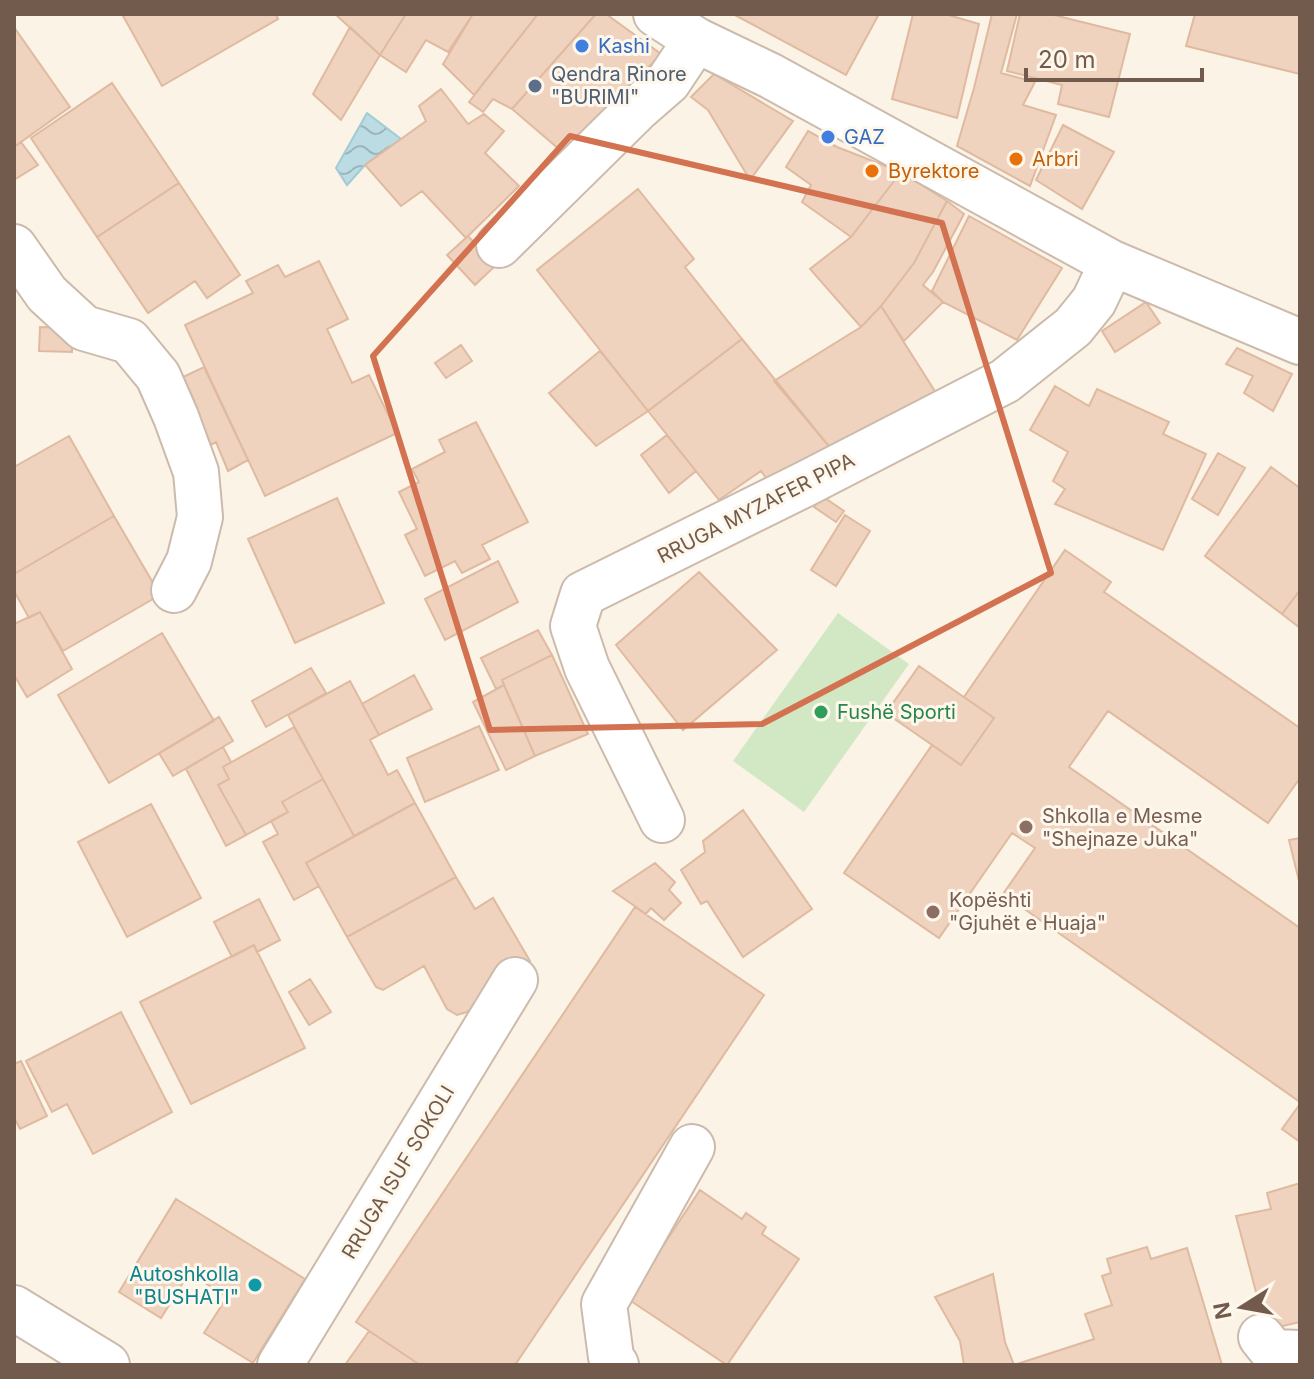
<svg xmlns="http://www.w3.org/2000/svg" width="1314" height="1379" viewBox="0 0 1314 1379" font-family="Inter,sans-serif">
<defs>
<pattern id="water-waves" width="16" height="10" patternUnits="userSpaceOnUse" patternTransform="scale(2)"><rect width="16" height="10" fill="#bbdce3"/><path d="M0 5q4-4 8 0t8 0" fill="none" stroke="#9cb5ba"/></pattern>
</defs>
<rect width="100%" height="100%" fill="#fbf3e5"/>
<path fill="#d2e8c4" d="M838 613 909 664 804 812 733 761Z"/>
<path fill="url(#water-waves)" stroke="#a2cbd5" stroke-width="2" d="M367 113 401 139 365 165 347 185 336 168Z"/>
<path fill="#efd3be" stroke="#e0baa0" stroke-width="2" d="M122 14H276L278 19 162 86Z
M335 14H406L380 55Z
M406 14H473L448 52 426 40 406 72 380 55Z
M473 14H538L474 95 443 64Z
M538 14H596L512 109 493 99 483 112 469 102Z
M596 14H606L661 54 566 155 512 109Z
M733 14H879L846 75Z
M913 14H945L979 24 957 118 892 99Z
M992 14H1017L1001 73 1035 82 1023 105 1056 115 1030 186 957 146 974 88Z
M1020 14H1050L1130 34 1109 117 1058 104 1062 85 1007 71Z
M1195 14H1300V74L1186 46Z
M14 27 70 107 14 147Z
M350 27 380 55 341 120 313 94Z
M714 74 793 121 750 180 708 110 691 97Z
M112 83 179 183 97 237 31 138Z
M441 89 468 124 484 114 504 131 485 153 519 186 466 238 422 191 401 206 365 165 426 121 419 106Z
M1063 125 1114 152 1082 209 1036 180Z
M808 131 837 147 901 172 851 237 802 202 811 185 786 167Z
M21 142 38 165 14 180V147Z
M901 172 947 201 914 263 881 306 861 327 810 269 851 237Z
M179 183 240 275 207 298 195 281 148 313 97 237Z
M638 189 694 259 685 267 742 339 648 411 537 270Z
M947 201 964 214 933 272 923 285 943 302 904 341 881 306 914 263Z
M969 216 1062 268 1017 340 943 302 932 291Z
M468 236 495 266 475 285 447 255Z
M319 261 348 319 327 329 352 383 369 375 397 433 265 496 185 325 253 293 246 281 278 265 285 277Z
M1146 302 1160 323 1115 352 1102 331Z
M881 306 936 393 832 450 774 381 861 327Z
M40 327 72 328V352L39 351Z
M742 339 832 450 772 486 761 471 719 500 648 411Z
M461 345 472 361 446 378 435 363Z
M1237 348 1292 374 1273 411 1244 393 1253 376 1226 364Z
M600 351 648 411 596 446 549 393Z
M204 367 248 460 228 471 216 442 205 448 185 404 194 401 183 377Z
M1055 386 1089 406 1097 389 1169 422 1163 434 1206 454 1163 550 1055 504 1065 489 1053 481 1068 452 1030 430Z
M476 422 528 522 482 545 490 559 462 573 455 561 425 576 405 535 417 529 399 492 419 482 412 469 445 452 439 440Z
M667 435 696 471 669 493 641 455Z
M69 436 114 516 14 574V467Z
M1218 453 1245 468 1218 515 1192 499Z
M1271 467 1300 488V590L1282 614 1205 556Z
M822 496 844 511 836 522 814 507Z
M337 498 384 603 295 643 248 539Z
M845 515 870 531 836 586 811 570Z
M114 516 160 595 63 651 40 612 29 618 14 591V574Z
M1065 550 1111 582 1104 592 1300 728V778L1268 823 1108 711 1069 767 1300 928V1102L1003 894 1035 848 1012 833 939 938 844 873 932 745 961 765 994 718 964 697Z
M498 561 518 602 445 640 425 599Z
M699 572 777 650 683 730 616 645Z
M1300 590V628L1282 614Z
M40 612 72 669 27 697 14 675V624Z
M538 630 552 655 502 680 504 685 496 689 481 658Z
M162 633 214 721 109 783 58 695Z
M552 655 588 734 535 756 502 680Z
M919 666 994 718 961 765 886 713Z
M311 668 326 693 266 727 252 701Z
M414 675 432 709 379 735 362 704Z
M350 681 379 735 370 740 388 775 397 770 415 803 354 836 288 715Z
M504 685 535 756 506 770 473 702Z
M219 717 233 741 173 776 159 753Z
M479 726 499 770 425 802 407 758Z
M294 727 323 779 282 802 288 812 246 835 218 785 229 779 223 767Z
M223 747 231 762 223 767 229 779 218 785 246 835 226 846 186 769Z
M323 779 354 836 306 863 319 886 294 900 263 842 278 834 271 821 288 812 282 802Z
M415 803 456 877 347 937 306 863Z
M151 804 201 898 127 937 78 842Z
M743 810 812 909 743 957 707 901 701 904 681 870 705 852 703 841Z
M1300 838V885L1289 840Z
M655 863 675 882 669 890 681 903 664 920 651 908 646 914 613 891Z
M456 877 475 909 493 898 530 961 467 1012 457 1015 447 1009 424 966 383 990 376 987 347 937Z
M259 899 280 940 257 952 254 945 232 957 214 922Z
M635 907 764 995 515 1365H420L356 1322Z
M254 945 305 1048 191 1104 140 1002Z
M310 979 331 1012 309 1025 289 992Z
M121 1012 172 1112 93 1154 67 1104 52 1112 26 1061Z
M21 1061 47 1116 20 1129 14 1117V1064Z
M1300 1104V1142L1282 1129Z
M1300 1183V1322L1266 1330 1236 1216 1271 1209 1267 1193Z
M700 1190 742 1219 746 1213 766 1227 762 1234 799 1259 727 1365 628 1299Z
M176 1199 305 1279 253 1363 204 1333 227 1297 189 1273 161 1318 119 1292Z
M1147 1247 1151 1259 1187 1248 1222 1365H1014L1094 1339 1085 1314 1112 1305 1102 1276 1111 1273 1107 1259Z
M993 1274 1005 1342 1014 1365H964L960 1341 935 1297Z
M369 1331 420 1365H345Z"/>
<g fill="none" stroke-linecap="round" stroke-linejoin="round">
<g stroke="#ccbbac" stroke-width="48">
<path id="minor" d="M656 14 696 40 771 76 1112 263 1300 342
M499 245 637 109 668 82 696 40
M14 247 47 294 84 328 129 341 158 376 176 417 196 472 200 517 189 561 174 590
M662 820 587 668 573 626 583 594 805 484 1005 381 1073 327 1094 301 1112 263
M14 1308 107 1365
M1261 1337 1273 1352 1300 1353
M280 1365 515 980
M616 1365 611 1357 604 1304 692 1147"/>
</g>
<use href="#minor" stroke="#fff" stroke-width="44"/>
</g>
<path fill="none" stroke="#d37250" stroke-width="6" stroke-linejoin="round" d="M570 136 942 223 1051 573 762 724 490 730 373 356Z"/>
<g fill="#3f7fe0" stroke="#fef7eb" stroke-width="3">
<circle cx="582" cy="46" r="8"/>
<circle cx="828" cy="137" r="8"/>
</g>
<circle fill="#5c6f8a" stroke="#fef7eb" stroke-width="3" cx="535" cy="86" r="8"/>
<g fill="#e8710a" stroke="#fef7eb" stroke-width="3">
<circle cx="1016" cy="159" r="8"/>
<circle cx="872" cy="171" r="8"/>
</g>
<circle fill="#2e9e5b" stroke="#fef7eb" stroke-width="3" cx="821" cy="712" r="8"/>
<g fill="#8d6e63" stroke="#fef7eb" stroke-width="3">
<circle cx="1026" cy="827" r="8"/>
<circle cx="933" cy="912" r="8"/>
</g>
<circle fill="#0f9aa8" stroke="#fef7eb" stroke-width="3" cx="255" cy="1285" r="8"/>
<g text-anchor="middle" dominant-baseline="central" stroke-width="6" stroke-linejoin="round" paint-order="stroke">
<g font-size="20" fill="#366cbe" stroke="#fef7eb" text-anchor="start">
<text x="598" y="46">Kashi</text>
<text x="844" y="137">GAZ</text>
</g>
<g font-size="20" fill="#4e5e75" stroke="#fef7eb" text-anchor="start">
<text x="551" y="74">Qendra Rinore<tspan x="551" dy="23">"BURIMI"</tspan></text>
</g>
<g font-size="20" fill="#c56008" stroke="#fef7eb" text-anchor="start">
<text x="1032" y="159">Arbri</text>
<text x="888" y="171">Byrektore</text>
</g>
<g font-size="20" fill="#725b4c" stroke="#fef7eb">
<text transform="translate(756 508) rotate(-27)">RRUGA MYZAFER PIPA</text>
<text transform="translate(398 1172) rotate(-59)">RRUGA ISUF SOKOLI</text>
</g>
<g font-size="20" fill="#27864d" stroke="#fef7eb" text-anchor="start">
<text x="837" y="712">Fushë Sporti</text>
</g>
<g font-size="20" fill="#785e54" stroke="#fef7eb" text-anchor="start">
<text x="1042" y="816">Shkolla e Mesme<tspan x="1042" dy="23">"Shejnaze Juka"</tspan></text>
<text x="949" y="900">Kopështi<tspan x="949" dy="23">"Gjuhët e Huaja"</tspan></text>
</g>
<g font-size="20" fill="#0d838f" stroke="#fef7eb" text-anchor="end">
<text x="239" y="1274">Autoshkolla<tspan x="239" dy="23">"BUSHATI"</tspan></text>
</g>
</g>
<rect width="1314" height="1379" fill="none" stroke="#725b4c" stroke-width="32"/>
<g transform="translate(1242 1307) rotate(259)" stroke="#fef7eb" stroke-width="6" paint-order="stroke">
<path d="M0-6L14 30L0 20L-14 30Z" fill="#725b4c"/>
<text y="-12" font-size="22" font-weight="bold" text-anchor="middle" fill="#725b4c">N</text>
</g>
<path d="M1026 68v12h176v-12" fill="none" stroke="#725b4c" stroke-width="4"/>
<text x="1038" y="68" font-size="24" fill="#725b4c" stroke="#fef7eb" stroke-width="6" paint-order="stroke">20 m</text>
</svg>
